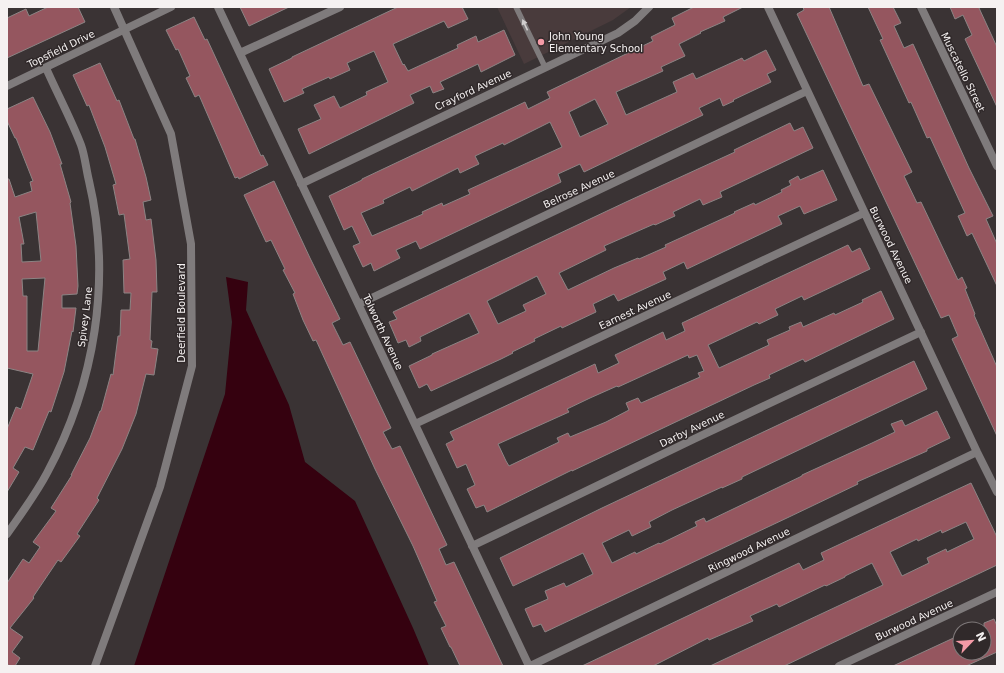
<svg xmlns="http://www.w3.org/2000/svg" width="1004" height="673" viewBox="0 0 1004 673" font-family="'DejaVu Sans',sans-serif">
<rect width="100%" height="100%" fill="#3a3334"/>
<path fill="#493b3c" d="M497 7H631L613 20 524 64Z"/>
<path fill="#35010f" d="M226 277 248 282 246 310 289 405 305 462 355 501 413 628 429 666H134L225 394 232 322Z"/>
<path fill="#95565f" stroke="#8c8484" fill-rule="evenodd" d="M48 7H78L85 22 7 58V18L26 9 29 16Z
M240 7H289L249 26Z
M398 7H462L468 19 448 28 444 21 393 44 403 65 404 64 408 71 458 48 457 45 476 36 478 42 504 30 515 55 481 72 478 64 440 82 444 89 433 93 430 86 410 95 414 103 309 154 298 129 321 119 314 105 334 96 340 108 367 95 366 92 388 82 374 51 347 63 350 70 330 79 329 77 302 89 304 93 284 102 269 69 292 58V57Z
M694 7H743L723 17 725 21 700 32 701 33 679 44 685 56 661 67 663 71 616 92 626 115 677 92 673 82 693 73 696 79 742 58 744 61 766 50 776 70 767 74 771 82 733 100 734 101 723 106 720 98 699 108 703 115 584 172 580 164 558 174 561 182 420 249 416 241 396 250 400 258 374 271 371 263 363 267 353 246 360 243 352 226 344 230 329 196 362 180V179L525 102 528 109 550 98 547 92 653 41 651 37 675 25 672 18ZM595 99 608 124 580 137 569 112ZM550 122 562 147 468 190 470 194 443 206 442 203 422 212 423 214 372 236 361 213 384 203 383 200 410 187 412 191 458 168 460 173 479 164 475 156 503 143 504 145Z
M803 7H829L863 86 869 84 912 172 904 176 917 203 921 202 958 280 962 277 967 288 965 289 975 314 974 315 997 367V436L952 339 958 336 949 315 941 318 797 14 804 10Z
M868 7H893L901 23 894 26 904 48 913 44 969 168 993 216 986 219 997 244V286L972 233 967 236 958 216 965 213 930 137 927 138 911 102 909 103 880 40 883 39Z
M950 7H981L979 8 997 47V107L965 39 972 35 963 15 955 19Z
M194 17 205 40 207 39 261 156 263 155 268 165 239 179 238 177 235 178 199 95 195 97 186 78 190 76 178 49 176 50 166 30Z
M100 63 117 101 119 100 134 139H135L146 177 151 200 143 202 146 220 151 219 156 260 157 292H152L150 340 152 341 151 348 158 349 154 375 146 374 136 414 122 449 97 498 99 500 77 534 80 536 61 562 58 560 33 597 34 598 10 628 23 637 12 652 20 658 15 666H10L7 664V583L23 559 29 563 40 547 33 542 56 511 51 508 72 475H71L90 438 100 411H101L111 374 113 375 118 336H120L121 310H130L131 293H124L123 260 130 259 124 214 119 215 113 185 116 184 105 147 89 105 87 106 73 75Z
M33 97 50 132 62 164H60L71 202 70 203 76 246 78 286 77 294 62 295V308H76L73 332 72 331 64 372 51 412 49 411 33 450 25 447 13 468 19 472 7 492V429L16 407 21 409 33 374 7 368V179H9L15 197 32 191 30 182 33 181 16 138H15L7 121V109ZM36 212 41 261 22 262 21 244H24L19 217ZM45 278 38 351H27V296H23L22 279Z
M790 123 794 131 803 127 813 148 720 192 722 197 703 205 700 199 673 212 675 216 655 225 654 224 604 246 606 250 559 273 568 290 614 268 638 258 639 259 666 247 665 245 735 213 734 212 754 203 755 205 782 192 781 190 791 185 789 181 798 176 800 180 823 170 837 200 804 214 800 206 778 216 782 224 687 269 684 262 663 272 666 279 618 301 614 294 593 304 596 312 562 328 561 326 534 339 535 341 512 352 513 353 501 359 431 391 427 384 419 388 409 366 432 355V354L479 333 469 313 420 337 421 341 409 347 406 340 398 343 389 322 397 319 393 312 626 202 735 152 734 150ZM537 276 546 294 523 305 526 311 498 324 487 301Z
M274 181 310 258 340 319 332 323 343 345 350 342 391 428 383 432 392 449 400 446 447 545 439 549 446 565 454 562 503 666H460L451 647H450L441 628 446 626 434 602 437 601 413 546 375 469 316 340 313 341 303 320 293 294 295 293 283 270 285 269 271 240 266 242 244 195Z
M848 245 852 252 860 248 870 269 804 300 802 296 775 309 778 315 759 324 757 322 708 345 719 368 769 345 767 340 790 330 789 327 801 322 803 327 834 313 835 315 863 302 862 300 881 291 894 319 805 362 803 359 769 375 770 378 754 385 572 471V470L487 512 484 505 476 508 467 489 475 485 466 464 457 468 446 444 454 440 450 432 595 364 598 373 619 363 615 355 663 332 666 340 685 331 682 323ZM688 355 689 358 697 355 704 371 698 373 700 377 641 403 638 398 626 403 629 410 606 422 570 437 568 433 557 438 559 442 509 466 506 461 498 444 569 412 567 409 590 398 617 386 618 387Z
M914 361 927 389 742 477V479L722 488V487L672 510 649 522 651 527 632 536 629 530 602 543 612 563 635 552 636 554 659 543 660 544 697 526 695 522 704 518 706 522 802 476V475L872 443 895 432 891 424 902 420 905 426 937 411 950 438 927 449V451L857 482 858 484 789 517 545 632 541 624 533 627 525 609 548 599 545 591 564 583 566 587 593 574 583 553 513 586 500 558 602 508Z
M971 483 997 537V565L826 646 784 666H710L883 585 872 563 845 576V577L826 586 825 585 779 607 777 604 750 616 753 621 709 640 708 638 653 666H582L799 563 803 570 824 560 821 553ZM966 522 974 539 947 552 946 549 927 558 929 563 902 576 890 552 917 539 918 541 941 530 942 533Z
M994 619 997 626V652L966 666H893L960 635V653H984V623Z"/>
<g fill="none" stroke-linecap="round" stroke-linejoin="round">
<path stroke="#7f7b7c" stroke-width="5.5" d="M516 7 545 67"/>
<path stroke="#7f7b7c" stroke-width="8" d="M218 7 529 666
M768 7 977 452 997 492
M921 7 997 166
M240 53 340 7
M7 86 171 7
M301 184 618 33 635 21 649 7
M359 304 807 91
M415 424 864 213
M7 534C21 514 36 494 47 473 95 384 112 279 89 181 86 169 85 156 81 145 71 119 57 93 46 68
M472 546 694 439 921 332
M530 666 977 452
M839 666 997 592"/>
<path stroke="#7f7b7c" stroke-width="8" d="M95 666 160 487 192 366 191 244 171 134 114 7"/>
</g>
<defs><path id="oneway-solid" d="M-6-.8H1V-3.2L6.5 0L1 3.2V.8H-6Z"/></defs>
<use fill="#d2cece" href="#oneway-solid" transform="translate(525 25) rotate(-115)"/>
<circle fill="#f49aa6" stroke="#30292a" stroke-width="1.5" cx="541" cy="42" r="4"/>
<g text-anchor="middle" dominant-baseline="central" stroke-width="3" stroke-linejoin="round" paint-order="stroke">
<g font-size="10" fill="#f5f1f1" stroke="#30292a" text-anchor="start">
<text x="549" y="36">John Young<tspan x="549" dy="12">Elementary School</tspan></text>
</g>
<g font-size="10" fill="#f5f1f1" stroke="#30292a">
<text transform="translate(61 49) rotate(-26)">Topsfield Drive</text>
<text transform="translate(963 72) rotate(64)">Muscatello Street</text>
<text transform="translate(473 90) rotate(-25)">Crayford Avenue</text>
<text transform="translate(579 189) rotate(-25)">Belrose Avenue</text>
<text transform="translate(891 245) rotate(64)">Burwood Avenue</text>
<text transform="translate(635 310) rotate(-25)">Earnest Avenue</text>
<text transform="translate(181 313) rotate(-90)">Deerfield Boulevard</text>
<text transform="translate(85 317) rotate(-83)">Spivey Lane</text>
<text transform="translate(383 332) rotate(65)">Tolworth Avenue</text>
<text transform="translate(692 429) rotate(-26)">Darby Avenue</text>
<text transform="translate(749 550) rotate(-26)">Ringwood Avenue</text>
<text transform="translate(914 620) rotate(-25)">Burwood Avenue</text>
</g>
</g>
<rect width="1004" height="673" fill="none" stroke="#f5f1f1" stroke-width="16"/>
<g transform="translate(972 641) rotate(65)"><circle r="19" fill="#30292a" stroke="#7f797a"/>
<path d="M0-3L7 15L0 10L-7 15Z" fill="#f49aa6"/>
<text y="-6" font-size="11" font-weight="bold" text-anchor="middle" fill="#f5f1f1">N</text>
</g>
</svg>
